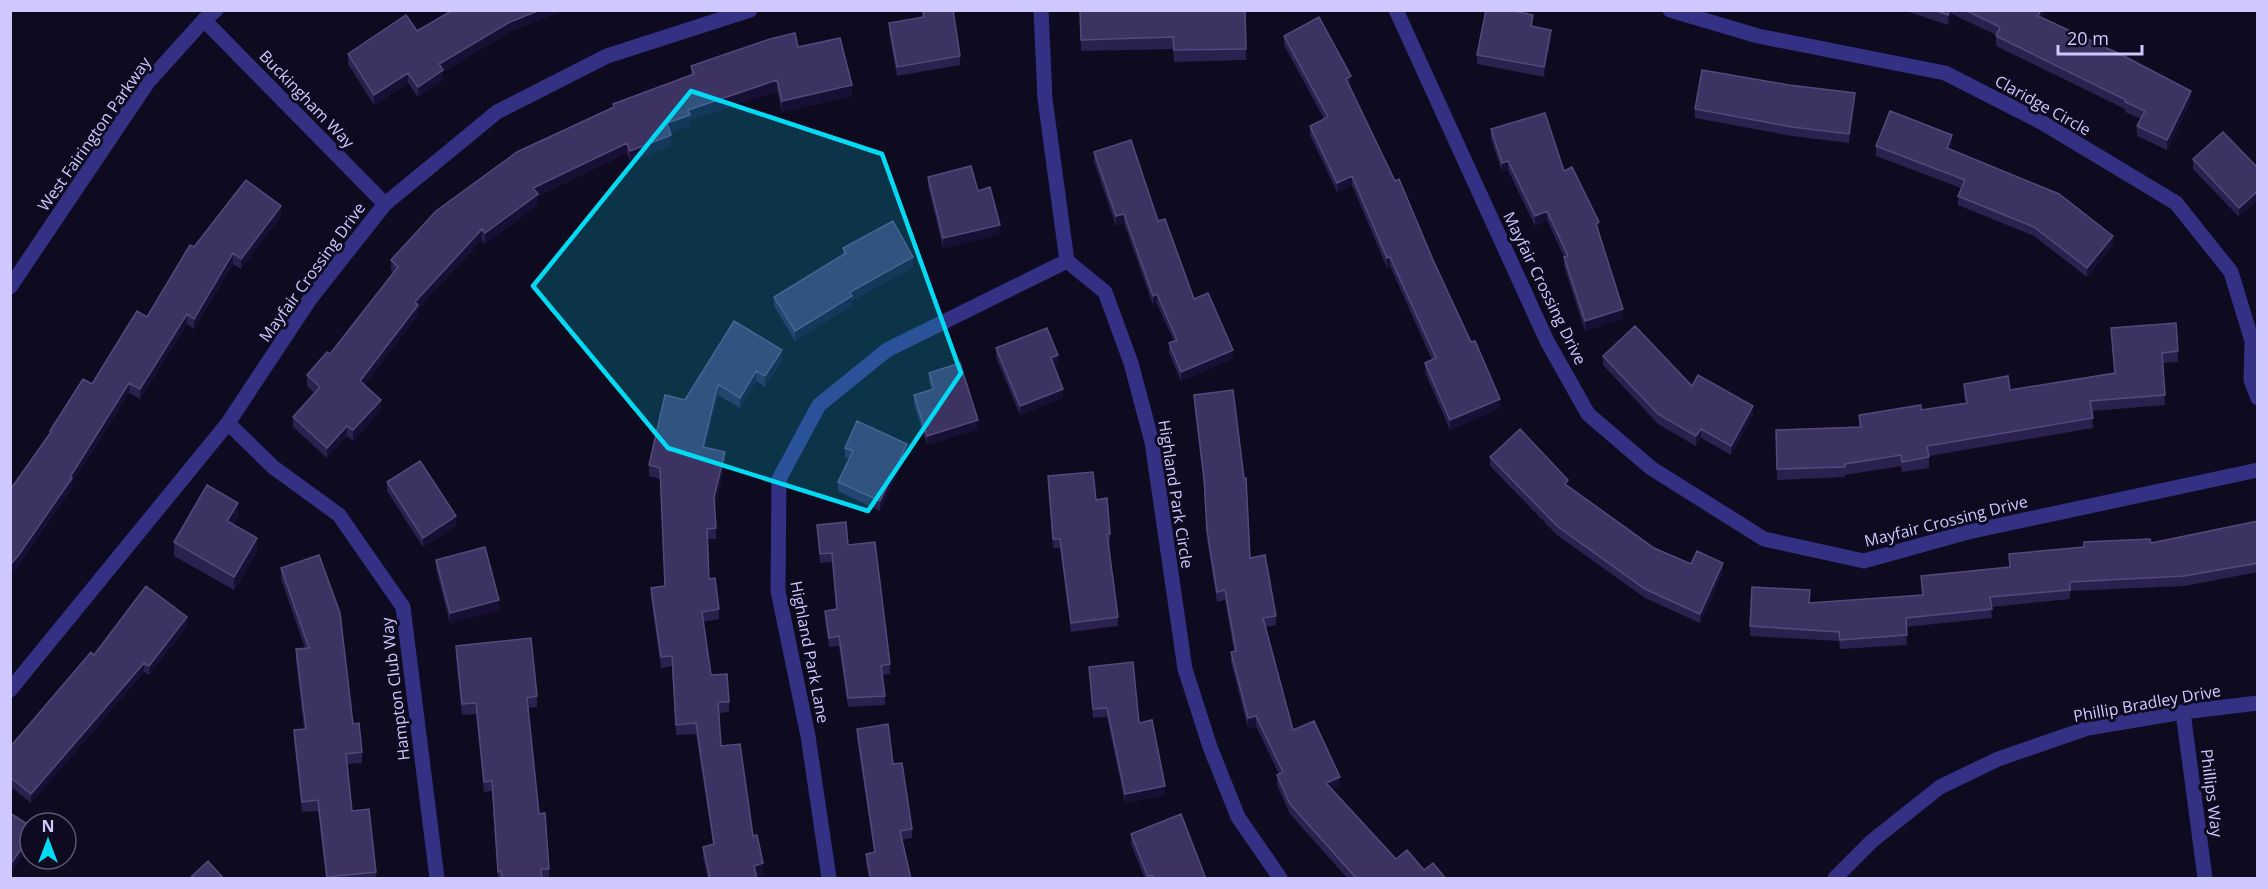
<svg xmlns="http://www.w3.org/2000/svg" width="2268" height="889" viewBox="0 0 2268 889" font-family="'Open Sans',sans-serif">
<rect width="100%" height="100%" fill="#0e0a1f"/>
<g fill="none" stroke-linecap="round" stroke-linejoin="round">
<path stroke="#343083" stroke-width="15" d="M1041 10 1045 99 1067 261 1105 292 1131 363 1152 442 1185 669 1210 747 1238 817 1280 878
M1396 10 1547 341 1588 414 1651 468 1764 539 1864 561 1968 532 2258 470
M1670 10 1758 36 1945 73 2043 123 2176 203 2231 272 2252 341 2251 380 2258 398
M204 20 385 204
M10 287 148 82 204 20 216 10
M228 423 273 467 339 515 403 607 437 878
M10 690 228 423 310 299 385 204 497 112 607 56 750 10
M2183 712 2205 878
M829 878 808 736 778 591 779 479 819 405 887 350 1067 261
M1835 878 1872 841 1940 787 1998 759 2088 728 2183 712 2258 703"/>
</g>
<path fill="#2a214f" d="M922 10H953L960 56V65L897 76 889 33V23L922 18Z
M1080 10H1245L1246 60 1174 62 1173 49 1081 51Z
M1903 10H2045L2042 18 2191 101 2167 150 2137 136V126L2141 119 2125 112V109L1996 46V35L1952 14 1948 25Z
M1533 24 1532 27 1551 39 1544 77 1477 64V55Z
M417 31 510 32 443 72V80L418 97 408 83 374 105 348 64V54Z
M1284 36 1351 86 1349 87 1433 260 1500 408 1450 430 1425 372V363L1432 360 1390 266 1387 268 1352 185 1337 192 1310 135V126L1324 119 1284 45Z
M798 47 852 96 782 112 777 91 690 120V125L670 133 671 146 630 161 627 153 538 196V205L485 244 482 240 418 309V315L364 385 381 410 353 441 347 436 327 458 293 427V417L314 393 307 386V375L330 354 394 273 391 270V260L613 107V104L691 75V66Z
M1855 102 1849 143 1792 136 1695 118V109Z
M1491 129 1564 171 1599 232 1623 318 1585 331 1564 266V257L1547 220 1535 226 1508 170 1502 172 1491 139Z
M1952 144 1950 149 2113 245 2087 277 2034 236 1958 205V196L1961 188 1876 156V146Z
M1094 152 1158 221 1194 299 1233 359 1181 381 1169 353V343L1174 341 1157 304 1153 305 1124 223 1116 226 1094 162Z
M2193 159 2258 168 2239 217 2193 169Z
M928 177 978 191 1000 234 943 248 928 186Z
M281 216 241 269 233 264 194 329 187 324 140 399 129 393 72 483V488L18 566 50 431 92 384 147 317 194 247Z
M843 248 913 267 852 301V305L795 341 774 306V297L843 255Z
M734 321 782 361 765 387 756 381 740 408 718 395 705 448 725 463 715 506 716 539H708L709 579 719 609V619L703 622 711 675 729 702V712L719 713 721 746 753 836 763 874 757 876V879H708L703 857V847L713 844 696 734 676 735 672 666 661 668 651 598V588L665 586 660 479 649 476V465L685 400Z
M2111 328 2178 351V362L2163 363 2165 405 2092 411 2093 428 1929 456V468L1902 472 1901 466 1845 475V477L1777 480 1776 430 1859 427V415L1921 410 1966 403 1964 395V384L2010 390 2114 373Z
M996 348 1058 364 1054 366 1063 398 1020 415 996 357Z
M1603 356 1692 386 1753 415 1731 455 1701 438 1696 446 1658 424 1603 365Z
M929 373 978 429 927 445 914 404V395L931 390 929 382Z
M1194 395 1250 558 1276 616V625L1266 627 1293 730 1340 787 1332 790 1396 859 1446 879H1348L1290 814 1277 785V775L1279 774 1256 726 1248 728 1231 662V652L1234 651 1225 600 1217 602 1207 540 1204 487 1194 405Z
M845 448 907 453 880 511 838 491V482L849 459 845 457Z
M1490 457 1568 486 1654 548 1691 564 1723 572 1700 623 1645 598 1557 535 1490 466Z
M1048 476 1096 500 1110 534V543H1108L1118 617V626L1071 632 1060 548H1053Z
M387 482 456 526 423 547 387 491Z
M238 517 233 525 257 552 234 590 174 556V542Z
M2258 521V572L2184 586 2070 591V599L1991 607 1992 618 1906 627 1907 645 1840 649 1839 641 1750 636V626L1809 603 1922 595 1921 576 2009 567V554L2151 543Z
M817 525 848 545 890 664V674L882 675 885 696V705L848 707 839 646 829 647 825 620V611L836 610 832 562 820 563Z
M436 560 499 610 450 623 436 569Z
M281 568 353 724 362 752V763L347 764 352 811 376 872V879H326L318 811 302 812 294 740V730L304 729 296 660V649L305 648 281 579Z
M187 626 149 675 144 672 31 803 10 786V747L94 655Z
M456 646 537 696V707L528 708 539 814 549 869V879H498L492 791 484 792 476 714 462 715 456 657Z
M1089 667 1139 723 1165 795 1125 803 1107 717 1093 718Z
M857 729 893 764 912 829V838L902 840 911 879H869L866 863V854L874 852 857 738Z
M1131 834 1206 879H1145L1131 844Z"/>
<path fill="#181034" d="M540 10H566L510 32 443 72V80L418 97V87L439 64 510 22Z
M1950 10H1952V14L1948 25V15Z
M2041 10H2045L2038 26V16Z
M1551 30V39L1544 77V67Z
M408 73V83L374 105V95Z
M1351 76V86L1346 88V79Z
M777 80V91L690 120V125L667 134V123L688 110Z
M852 85V96L782 112V101Z
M2191 91V101L2167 150V140Z
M1855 93V102L1849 143V134Z
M671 135V146L630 161V151Z
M1952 135V144L1947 157V148Z
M627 143V153L538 196V205L485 244V233L533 188Z
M1508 161V170L1502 172V163Z
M1352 176V185L1337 192V183Z
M2258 191V200L2239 217V208Z
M281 206V216L241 269V259Z
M1547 211V220L1535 226V216Z
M1124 214V223L1116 226V216Z
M1599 222V232L1596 233V224Z
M1000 225V234L943 248V238Z
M482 229V240L418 309V315L360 391V381L415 302Z
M2113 236V245L2087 277V268Z
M233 253V264L194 329V319Z
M913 257V267L852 301V305L795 341V331L850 292Z
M1390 257V266L1387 268V258Z
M1157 294V304L1153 305V296Z
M1623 309V318L1585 331V321Z
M187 314V324L140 399V389Z
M782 350V361L765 387V376Z
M1233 350V359L1181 381V372Z
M1058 355V364L1051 368V358Z
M756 371V381L740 408V398Z
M129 383V393L72 483V488L18 566 10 575V565L70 477Z
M718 384V395L703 458V447Z
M1063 389V398L1020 415V406Z
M1500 399V408L1450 430V420Z
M381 400V410L353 441V430Z
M1753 406V415L1731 455V446Z
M978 420V429L927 445V436Z
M347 426V436L327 458V448Z
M1701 429V438L1696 446V436Z
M907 444V453L880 511V501Z
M725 452V463L714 508V497Z
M238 503V517L227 535V521Z
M456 516V526L423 547V538Z
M257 538V552L234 590V577Z
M1723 563V572L1700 623V614Z
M499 600V610L450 623V613Z
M187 617V626L149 675V666Z
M144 663V672L31 803V794Z
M1256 716V726L1248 728V718Z
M1340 777V787L1326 793V783Z
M1165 786V795L1125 803V794Z
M30 836V845L10 874V865Z
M763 863V874L754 876V866Z"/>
<path fill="#3c3362" stroke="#534a7b" stroke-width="1.5" d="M453 10H540L510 22 439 64 443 70 418 87 408 73 374 95 348 54 406 15 417 31Z
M923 10H953L960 56 897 67 889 23 924 17Z
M1080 10H1245L1246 49 1174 50 1173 37 1081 40Z
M1486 10H1509L1533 15 1531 26 1551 30 1544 67 1477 55Z
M1934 10H1950L1948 15Z
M1965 10H2041L2038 16 2122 55 2191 91 2167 140 2137 126 2145 111 2125 102 2126 100 1996 36 2000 27Z
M1319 17 1351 76 1346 79 1395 181 1399 179 1433 260 1471 342 1475 341 1500 399 1450 420 1425 363 1436 358 1390 257 1387 258 1352 176 1337 183 1310 126 1328 117 1284 36Z
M795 33 798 47 840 38 852 85 782 101 777 80 688 110 690 115 667 123 671 135 630 151 627 143 533 188 538 194 485 233 482 229 415 302 418 305 360 381 381 400 353 430 347 426 327 448 293 417 320 387 307 375 327 352 330 354 398 267 391 260 436 211 517 152 614 107 613 104 694 74 691 66 770 39Z
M1702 70 1789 85 1855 93 1849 134 1792 127 1695 109Z
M1890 111 1952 135 1947 148 2059 194 2113 236 2087 268 2034 227 1958 196 1965 180 1876 146Z
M1545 113 1564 171 1572 167 1599 222 1596 224 1623 309 1585 321 1564 257 1568 256 1547 211 1535 216 1508 161 1502 163 1491 129Z
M2223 132 2258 168V191L2239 208 2193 159Z
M1131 140 1158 221 1165 219 1194 299 1208 293 1233 350 1181 372 1169 343 1177 340 1157 294 1153 296 1124 214 1116 216 1094 152Z
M971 166 978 191 990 187 1000 225 943 238 928 177Z
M246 180 281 206 241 259 233 253 194 319 187 314 140 389 129 383 70 477 72 478 18 556 10 565V490L51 432 50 431 83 379 92 384 137 311 147 317 190 245 194 247Z
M893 221 913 257 850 292 852 296 795 331 774 297 846 253 843 248Z
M734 321 782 350 765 376 756 371 740 398 718 384 703 447 725 452 714 497 716 528 707 529 709 579 715 578 719 609 702 612 711 675 727 674 729 702H718L721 746 740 744 753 836 757 835 763 863 754 866 757 879H710L703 847 714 844 696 723 676 725 672 656 661 657 651 588 665 586 660 468 649 465 665 395 685 400Z
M2176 323 2178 351 2162 353 2165 395 2090 401 2093 418 1927 446 1929 457 1902 462 1901 455 1845 464V467L1777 469 1776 430 1861 427 1859 415 1921 405V410L1967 403 1964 384 2008 376 2010 390 2115 373 2111 328Z
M1635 326 1692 386 1698 375 1753 406 1731 446 1701 429 1696 436 1658 414 1603 356Z
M1047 328 1058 355 1051 358 1063 389 1020 406 996 348Z
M960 363 978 420 927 436 914 395 934 389 929 373Z
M1233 390 1244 478H1246L1250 558 1265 555 1276 616 1263 618 1293 730 1314 721 1340 777 1326 783 1396 859 1407 850 1424 870 1433 863 1446 879H1357L1290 804 1277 775 1283 772 1256 716 1248 718 1231 652 1236 651 1225 590 1217 592 1207 530 1204 478 1194 395Z
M857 421 907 444 880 501 838 482 853 451 845 448Z
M1520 429 1568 480 1565 484 1654 548 1691 564 1697 551 1723 563 1700 614 1645 589 1557 526 1490 457Z
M420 461 456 516 423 538 387 482Z
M1093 472 1096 500 1107 498 1110 534H1107L1118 617 1071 623 1060 539H1053L1048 476Z
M207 485 238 503 227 521 257 538 234 577 174 542Z
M2258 521V563L2184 576 2070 582V590L1990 597 1992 609 1906 618 1907 635 1840 640 1839 632 1750 626 1752 587 1810 590 1809 603 1923 595 1921 576 2010 567 2009 554 2084 547V542L2150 539 2151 543Z
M846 522 848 545 875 542 890 664 881 666 885 696 848 698 839 636 829 638 825 611 837 609 832 553 820 554 817 525Z
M485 547 499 600 450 613 436 560Z
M319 555 340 613 353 724 359 723 362 752 346 754 352 811 369 809 376 872 327 877 318 800 302 802 294 730 306 729 296 649 309 648 281 568Z
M146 586 187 617 149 666 144 663 31 794 10 777V747L91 652 94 655Z
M531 638 537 696 527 698 539 814 545 813 549 869H541L542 879H502L501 871 498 872 492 781 484 782 476 703 462 704 456 646Z
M1133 662 1139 723 1152 720 1165 786 1125 794 1107 708 1093 709 1089 667Z
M888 724 893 764 902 763 912 829 900 831 911 879H871L866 854 875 852 857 729Z
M10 813 30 826V836L10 865Z
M1181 814 1206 879H1154L1152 875 1148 877 1131 834Z
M208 861 224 879H189Z"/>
<path fill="#00daf3" fill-opacity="0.2" stroke="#00daf3" stroke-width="4.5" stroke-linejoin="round" d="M691 91 882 154 961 373 868 511 668 448 533 286Z"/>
<g text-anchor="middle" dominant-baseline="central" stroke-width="6" stroke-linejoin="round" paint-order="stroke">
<g font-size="16" fill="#cec8ff" stroke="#0e0a1f">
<text transform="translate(307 99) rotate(46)">Buckingham Way</text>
<text transform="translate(2043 105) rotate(29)">Claridge Circle</text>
<text transform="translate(94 134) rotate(-55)">West Fairington Parkway</text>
<text transform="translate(312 272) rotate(-54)">Mayfair Crossing Drive</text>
<text transform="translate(1545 288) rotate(64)">Mayfair Crossing Drive</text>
<text transform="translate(1176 494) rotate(81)">Highland Park Circle</text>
<text transform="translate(1946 521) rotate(-14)">Mayfair Crossing Drive</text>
<text transform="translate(810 652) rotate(79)">Highland Park Lane</text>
<text transform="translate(395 689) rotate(-97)">Hampton Club Way</text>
<text transform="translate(2147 703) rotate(-10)">Phillip Bradley Drive</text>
<text transform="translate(2212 793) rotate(83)">Phillips Way</text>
</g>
</g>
<rect width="2268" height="889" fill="none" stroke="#cec8ff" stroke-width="24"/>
<g transform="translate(48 841)"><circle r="28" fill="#0e0a1f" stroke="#5b5679" stroke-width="1.5"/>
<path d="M0-4.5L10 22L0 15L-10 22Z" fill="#00daf3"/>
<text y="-9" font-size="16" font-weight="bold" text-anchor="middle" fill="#cec8ff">N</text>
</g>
<path d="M2058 45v9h84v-9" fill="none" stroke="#cec8ff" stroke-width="3"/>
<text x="2067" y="45" font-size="18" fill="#cec8ff" stroke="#0e0a1f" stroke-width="4.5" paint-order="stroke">20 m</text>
</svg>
